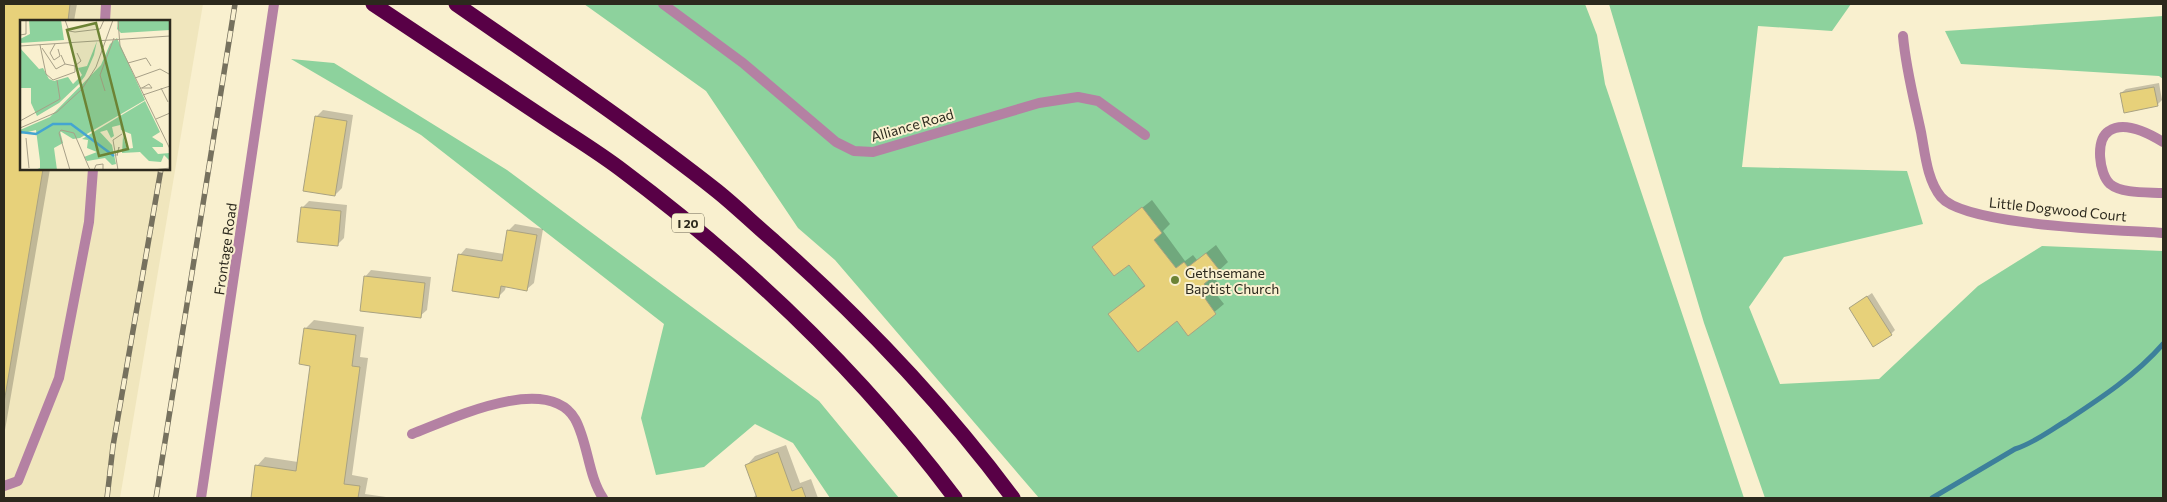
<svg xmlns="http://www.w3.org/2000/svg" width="2167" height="502" viewBox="0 0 2167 502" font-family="Commissioner,sans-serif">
<rect width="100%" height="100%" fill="#f9f0cf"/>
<path fill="#f0e6bd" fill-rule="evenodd" d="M4 4H203L120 498H4ZM21 21H169V169H21Z"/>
<path fill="#8dd29d" d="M584 4H1585L1597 35 1605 84 1744 498H1039L835 260 798 228 706 91Z
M1609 4H1851L1832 31 1758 26 1742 167 1907 171 1923 224 1784 257 1749 307 1780 384 1879 379 1978 286 2042 246 2163 251V498H1765L1704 323Z
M2163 16V79L2159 76 1961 64 1945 31Z
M291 59 334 63 507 170 819 401 899 498H830L793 443 755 424 704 467 656 475 641 418 664 324 421 135Z"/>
<path fill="#0003" d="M4 4H77L74 21H21V169H50L4 436Z
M2159 83 2162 100 2157 105 2121 93 2126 89Z
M323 110 353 115 342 188 335 195 316 117Z
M1152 200 1170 224 1163 231 1185 261 1193 255 1197 260 1216 245 1228 262 1213 276 1218 283 1212 289 1224 304 1188 334 1177 320 1110 314 1146 284 1129 263 1093 247Z
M309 201 347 205 344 238 337 245 302 208Z
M515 224 543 229 534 283 527 289 506 286 505 290 498 297 460 255 466 248 504 254 508 231Z
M371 270 431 277 427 310 420 316 365 277Z
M1872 293 1895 330 1891 334 1850 308Z
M314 320 364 327 360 357 368 358 352 475 368 478 365 494 393 498H252L257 466 265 457 298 462 312 365 305 329Z
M786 445 800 483 811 479 818 498H753L757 494 747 465 755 456Z"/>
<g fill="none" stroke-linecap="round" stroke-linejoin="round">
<path stroke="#3d809b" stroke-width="5" d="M1932 498 2015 449C2034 443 2049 431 2066 421 2101 398 2136 375 2163 344"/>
</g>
<path fill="#e7d17a" stroke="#a9a282" d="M4 4H70L68 21H21V169H43L4 403Z
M2154 87 2158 106 2124 113 2120 93Z
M315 116 347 121 335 196 303 191Z
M301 207 341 211 338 246 297 242Z
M1142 207 1162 233 1154 240 1176 268 1184 262 1188 267 1206 253 1220 271 1204 284 1211 292 1204 297 1216 314 1188 336 1177 321 1138 352 1108 314 1145 286 1129 265 1114 276 1092 247Z
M507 230 537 235 527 291 501 286 499 298 452 291 458 254 502 261Z
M364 276 425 283 421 318 360 311Z
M1867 296 1892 335 1873 347 1849 308Z
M304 328 356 335 352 366 360 367 344 484 360 486 358 498H251L255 465 296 471 310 366 299 364Z
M778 452 792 491 802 487 806 498H757L745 465Z"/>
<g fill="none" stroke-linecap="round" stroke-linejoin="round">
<path stroke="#b481a3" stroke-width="10" d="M105 21 106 4
M2163 142C2150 134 2125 120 2109 131 2095 140 2099 174 2110 184 2122 194 2148 192 2163 193
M412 434C449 420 547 372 575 419 588 442 588 476 603 498
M4 486 18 481 59 378 89 222 93 169"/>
<path stroke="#b481a3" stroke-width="10" d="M663 4 743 63 836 142 854 151 873 152 1039 103 1078 97 1098 101 1145 135
M1903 36C1906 70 1914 99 1921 132 1925 153 1927 180 1941 197 1965 226 2122 230 2163 233
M201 498 274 4"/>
<path stroke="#580046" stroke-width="15" d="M373 4C429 41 484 78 540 115 568 134 597 151 623 171 747 264 862 374 955 498
M456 4C544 65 633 125 717 191 737 207 755 225 774 241 862 319 943 404 1013 498"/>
<g stroke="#76715e" stroke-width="5.5">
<path id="rail" d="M107 498 113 446 161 169
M156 498 235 4"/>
</g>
<use href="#rail" stroke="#f9f0cf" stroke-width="4" stroke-dasharray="11" stroke-linecap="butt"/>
</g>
<circle fill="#6c8335" stroke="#f9f0cf" stroke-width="2" cx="1175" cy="280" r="5"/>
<g text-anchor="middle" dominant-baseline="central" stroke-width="4" stroke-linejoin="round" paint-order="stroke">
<rect fill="#f9f0cf" stroke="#6a6552" stroke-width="1" x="672" y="213.5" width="32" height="19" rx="4"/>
<g font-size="12" font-weight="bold" fill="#2c291d">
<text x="688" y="223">I 20</text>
</g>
<g font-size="14" fill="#2c291d" stroke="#f9f0cf">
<text transform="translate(912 125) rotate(-16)">Alliance Road</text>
<text transform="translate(2058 209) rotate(6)">Little Dogwood Court</text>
<text transform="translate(225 249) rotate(-82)">Frontage Road</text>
</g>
<g font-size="14" fill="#2c291d" stroke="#f9f0cf" text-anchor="start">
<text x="1185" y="272">Gethsemane<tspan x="1185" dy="16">Baptist Church</tspan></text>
</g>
</g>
<g transform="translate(20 20)">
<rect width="150" height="150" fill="#f9f0cf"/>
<path d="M9 0H41L44 20 0 23V19L10 14ZM98 0H150V10L101 13 97 9ZM97 18 125 80 60 118 53 119 40 111 43 123 34 128 37 150H15L20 148V141L16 110 0 114V110L30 97 81 45 90 24ZM77 21 74 35 65 56 59 64 39 83 17 96 11 83V68H0V28L19 49 23 48 29 59 34 61 48 57 53 64 62 55 58 48 67 46ZM125 81 140 112 132 117 143 124V127H132L138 134 150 133V141L144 135 141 142 129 141 120 132 102 133 103 116 107 129 113 128 111 114 101 110 100 105 92 107 94 116 91 118 87 110 80 112 92 125 96 144 92 145 85 138 67 141 64 137 77 132 67 128 68 120 62 119Z" fill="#8dd29d"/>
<path fill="none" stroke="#44a5d1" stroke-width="2.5" d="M0 112 16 114 33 104H51L94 136"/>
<path fill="none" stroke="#a7a088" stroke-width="1" d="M45 0 49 11 55 12 80 9 84 0M98 0 100 26 150 129M0 15 6 14V0M35 24 30 33 34 40 40 36 38 29M20 25 26 54 33 60 55 52V46L61 41 57 33M0 26 150 16M22 28 36 49 45 44M41 35 45 44 55 46M108 43 126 38 131 46M115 58 140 49 149 54M120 68H132L129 64 122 68M141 68 148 82M85 71 80 55 94 18M123 75 150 66M136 99 150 93M0 101 40 79 37 60M0 108 37 92 62 69 76 47 93 0M6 118 9 148M97 135 99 127 97 136M50 150 39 113 41 110 54 113 70 150M74 150 76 145 83 144V150M98 150 93 120 102 114M133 150 150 148"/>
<path fill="#6c8335" fill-opacity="0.15" stroke="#6c8335" stroke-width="2.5" d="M76 3 108 129 79 136 47 10Z"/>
<rect width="150" height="150" fill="none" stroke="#2c291d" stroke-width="2.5"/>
</g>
<rect width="2167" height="502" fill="none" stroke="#2c291d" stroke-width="10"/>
</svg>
